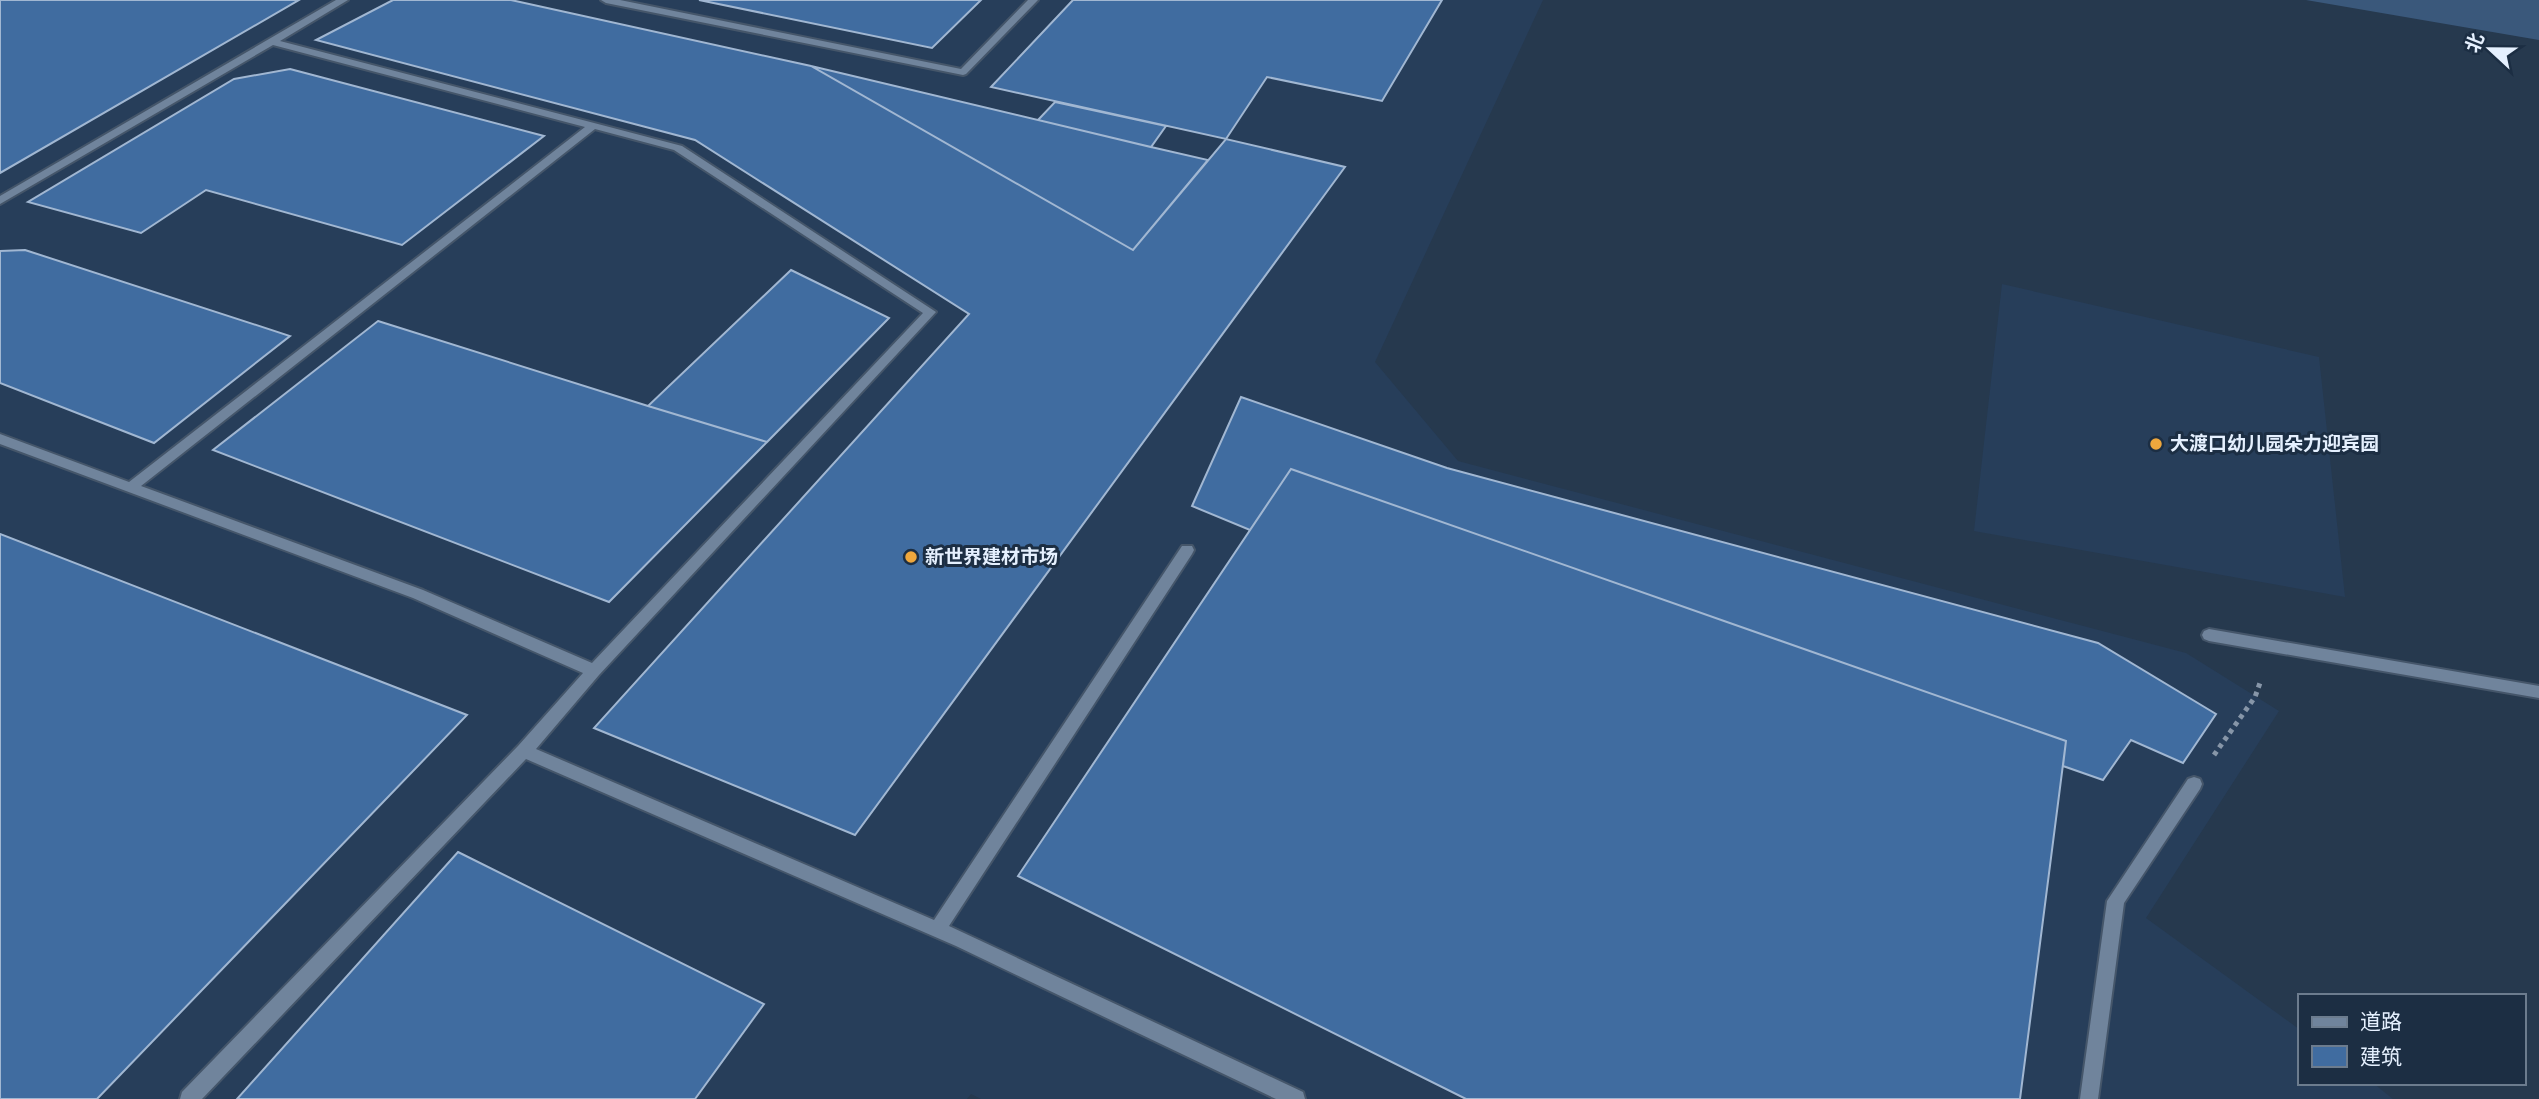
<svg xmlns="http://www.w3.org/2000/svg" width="2539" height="1099" viewBox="0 0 2539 1099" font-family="Signika,'Noto Sans SC',sans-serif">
<rect width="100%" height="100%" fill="#26394e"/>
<path fill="#273e5a" d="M0 0H1543L1375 362 1458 461 2186 653 2279 711 2146 918 2299 1029V1083H2373L2393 1099H981L971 1094 967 1099H0Z
M2002 284 2319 357 2345 597 1974 531Z"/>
<path fill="#3a587b" d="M2306 0H2539V40Z"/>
<path fill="#406ca0" stroke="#a1b7d2" stroke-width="2" d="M0 0H299L0 173Z
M393 0H511L811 66 1133 250 1226 139 1345 167 855 835 594 728 969 314 695 140 316 40Z
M699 0H981L932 48Z
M1073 0H1442L1382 101 1267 77 1226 139 991 87Z
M811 66 1151 147 1208 160 1133 250Z
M290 69 544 136 402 245 206 190 141 233 28 202 234 79Z
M1055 102 1166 126 1151 147 1038 120Z
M25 250 290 336 154 443 0 383V251Z
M791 270 889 318 767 442 648 406Z
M378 321 648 406 767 442 609 602 213 450Z
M1241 397 1447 468 2098 643 2216 714 2183 763 2131 740 2103 780 2063 766 2066 741 1291 469 1250 530 1192 506Z
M1291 469 2066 741 2020 1099H1466L1018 876Z
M0 534 467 715 97 1099H0Z
M458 852 764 1004 695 1099H237Z"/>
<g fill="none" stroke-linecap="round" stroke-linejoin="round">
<g stroke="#45566a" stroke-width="4">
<path id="service" d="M336 0H348L280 41 682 146 936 312 599 675 536 749 934 920 1182 546H1192L1194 550 1192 554 949 926 1303 1092 1305 1099H1276L956 946 526 759 202 1099H180L182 1092 518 746 583 673 413 598 0 444V434L129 482 585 127 273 45 0 204V196ZM595 129 674 150 923 313 592 663 423 590 141 486Z
M601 0H620L961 69 1028 0H1038L966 74 963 75 606 3Z
M2194 777 2200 779 2202 784 2200 789 2124 903 2098 1099H2080L2107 901 2188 779Z"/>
</g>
<g stroke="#45566a" stroke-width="4">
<path id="tertiary" d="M2209 629 2539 686V698L2209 641 2204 639 2202 635 2204 631Z"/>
</g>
<path stroke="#8796a8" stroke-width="5" stroke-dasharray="4.5 4.5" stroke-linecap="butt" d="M2214 755 2255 697 2261 680"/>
<use href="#service" fill="#70849c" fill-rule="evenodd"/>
<use href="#tertiary" fill="#70849c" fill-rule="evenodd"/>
</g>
<g fill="#eea73d" stroke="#1c2e43" stroke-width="2.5">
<circle cx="2156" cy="444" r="7"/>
<circle cx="911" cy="557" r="7"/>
</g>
<g text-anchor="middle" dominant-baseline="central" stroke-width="6" stroke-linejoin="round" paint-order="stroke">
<g font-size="19" font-weight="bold" fill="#e5f0fe" stroke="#1c2e43" text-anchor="start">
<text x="2170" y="444">大渡口幼儿园朵力迎宾园</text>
<text x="925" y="557">新世界建材市场</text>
</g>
</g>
<rect x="2298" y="994" width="228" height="91" fill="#1c2e43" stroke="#6c7c8e" stroke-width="2"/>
<rect x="2312" y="1017" width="35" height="10" fill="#70849c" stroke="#6c7c8e" stroke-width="2"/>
<text x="2360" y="1029" font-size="21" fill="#e5f0fe">道路</text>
<rect x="2312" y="1046" width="35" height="21" fill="#406ca0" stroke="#6c7c8e" stroke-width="2"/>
<text x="2360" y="1064" font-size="21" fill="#e5f0fe">建筑</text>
<g transform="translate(2490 49) rotate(292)" stroke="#1c2e43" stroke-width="5" paint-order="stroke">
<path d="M0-5L12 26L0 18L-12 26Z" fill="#e5f0fe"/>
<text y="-10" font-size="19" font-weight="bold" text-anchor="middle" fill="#e5f0fe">北</text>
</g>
</svg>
